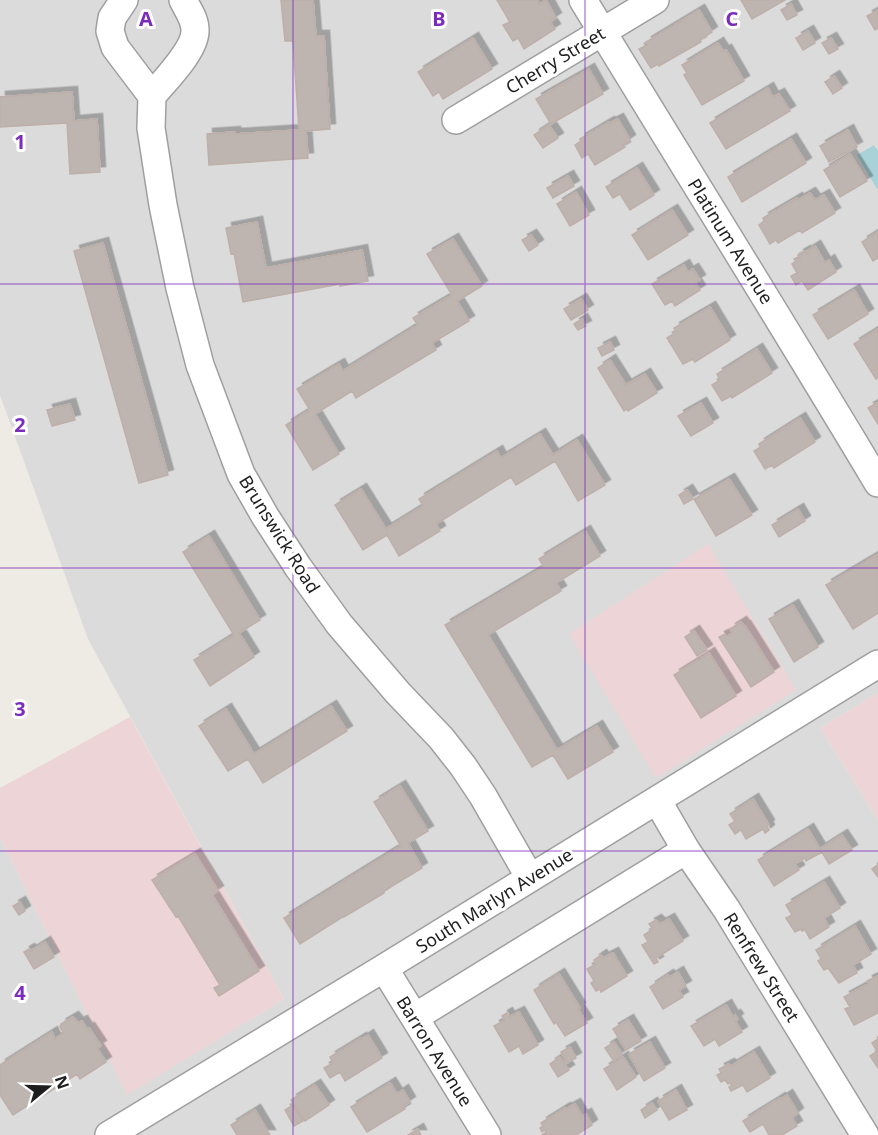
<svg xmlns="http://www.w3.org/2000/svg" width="878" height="1135" viewBox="0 0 878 1135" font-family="'Noto Sans',sans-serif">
<defs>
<filter id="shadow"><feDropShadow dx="5.5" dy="-5.5" stdDeviation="0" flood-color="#0004"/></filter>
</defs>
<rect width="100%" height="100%" fill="#eeeae4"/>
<path fill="#dcdbdb" d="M0 0H878V693L820 728 878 820V1135H0V838L127 1094 284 999 88 639 0 395Z"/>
<path fill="#edd5d7" d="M708 544 796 690 656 778 569 634Z
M878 693V820L820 728Z
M130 717 284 999 127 1095 0 838V788Z"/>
<path fill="#a8d2d8" d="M874 145 878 151V188L877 189 857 155Z"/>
<path fill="#beb5b1" stroke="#beafa8" stroke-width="1.5" filter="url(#shadow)" d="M281 0H313L316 36H324L330 129 306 131 308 158 209 165 207 134 235 132V134L299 130 293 41H285Z
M497 0H537L539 4 546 0 556 18 550 22 555 29 524 49 518 38 513 41 503 25 510 22Z
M741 0H785L752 19Z
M791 4 797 15 787 20 781 10Z
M699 10 712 32 700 40 701 42 659 66 658 64 651 68 639 49 647 45 646 42Z
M878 10V28L875 30 867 16Z
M808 31 815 43 803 50 796 38Z
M473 38 492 69 443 99 439 92 433 96 418 72Z
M831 38 838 49 829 54 822 43Z
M718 43 723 51 726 50 744 81 702 105 684 75 687 73 682 65Z
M589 69 603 94 551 124 536 99Z
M834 76 842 88 833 94 825 82Z
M768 88 773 97 779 94 790 111 726 149 710 123Z
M72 92 74 121 97 119 100 172 70 174 67 123 0 127V97Z
M618 119 630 140 623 145 625 147 595 165 588 154 582 158 575 145 581 141 580 139 609 122 610 123Z
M549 125 558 138 543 148 534 135Z
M848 130 857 147 829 162 820 146Z
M791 139 806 163 742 202 728 177Z
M850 154 867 181 840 197 824 170Z
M637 168 654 195 630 210 620 194 613 198 606 187Z
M568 176 574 186 553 198 547 188Z
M576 192 589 215 570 226 557 204Z
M810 193 815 200 824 195 835 213 802 233 800 230 778 243 776 240 770 244 759 225 764 221 763 218 797 198 798 200Z
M672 210 688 235 648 260 632 235Z
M257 222 266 268 362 250 368 281 340 286V284L243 302 234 253 231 254 226 228Z
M878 232V258L873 261 862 242Z
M531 235 538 245 529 251 522 240Z
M453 239 482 286 457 301 469 321 432 343 436 350 356 398 352 391 315 414 339 454 313 470 286 425 310 410 297 389 339 364 343 371 418 325 413 318 452 295 427 254Z
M103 243 168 475 139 483 74 251Z
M815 246 825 263 829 260 836 272 808 290 802 281 796 285 791 276 797 273 792 264 796 261 794 259 798 257 800 258 798 255 805 251 807 254 808 253 807 251Z
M684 265 688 272 693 269 700 280 695 283 700 290 675 306 672 301 665 305 652 284Z
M854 290 868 314 828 339 813 315Z
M581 299 588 310 571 320 564 309Z
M710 307 730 340 695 362 693 359 683 364 667 338 676 332 674 328Z
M582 319 586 326 578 330 574 324Z
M878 329V377L876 379 854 344Z
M610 342 614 350 602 356 598 348Z
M757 349 772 373 732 398 731 396 722 401 712 385 720 380 717 374Z
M610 360 626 385 645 374 657 393 628 411 627 409 624 411 598 368Z
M878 402V424L868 408Z
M701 403 713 423 691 436 678 416Z
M70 404 75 420 52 426 47 410Z
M800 418 815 442 774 468 772 465 765 469 754 451 761 447 759 444Z
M540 434 553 455 577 440 605 485 578 501 555 461 516 485 511 477 436 524 440 531 399 556 387 535 363 550 335 505 361 489 386 529 423 506 419 499 497 451 501 458Z
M729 479 752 515 716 536 694 499Z
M687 490 693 499 684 504 679 495Z
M798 509 805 521 779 537 772 525Z
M585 531 600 556 556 583 561 591 488 635 557 750 597 726 613 752 568 779 553 755 532 767 445 625 544 567 539 559Z
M209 536 260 620 239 633 254 657 210 686 194 660 234 635 183 552Z
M878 554V613L853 629 826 585Z
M793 605 818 647 794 662 769 619Z
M741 622 744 626H745L774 672 751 687 719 637 725 634 726 637 733 633 730 629Z
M694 631 707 650 697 656 685 637Z
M709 653 736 696 701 718 674 675Z
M331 706 347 731 263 783 248 759 228 771 199 726 226 709 254 754Z
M400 786 428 831 408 843 422 868 384 891V893L344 917V916L300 944 284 918 401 846 374 802Z
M753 799 769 825 767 826 769 830 765 833 763 829 746 839 741 830 735 834 729 825 735 821 730 814Z
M808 829 820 849 842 835 852 850 829 864 822 852 806 861 805 858 795 864 799 870 774 886 758 860Z
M195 854 218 891 212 895 259 971 219 996 214 988 220 985 178 916 176 917 152 880Z
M878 865V877L872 869Z
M824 882 840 908 824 918 829 927 810 939 805 930 802 931 801 929 795 932 786 918 792 915 786 905Z
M20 902 25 911 19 915 13 906Z
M669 919 683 941 656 958 658 962 654 964 642 945 648 942 644 935 653 929 649 924 656 920 660 924Z
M855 926 871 954 853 965 857 973 839 983 828 968 824 970 818 961 821 959 816 950Z
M45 942 54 957 34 969 24 952 29 949 31 951Z
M613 953 627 976 601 992 600 989 596 991 591 983 594 981 587 969 596 964 594 960 601 955 603 958Z
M678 972 686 986 679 990 683 997 663 1009 650 987 668 975 670 977Z
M559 974 580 1008 578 1009 587 1023 565 1036 556 1022 554 1024 534 990Z
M878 976V1013L854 1025 845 1009 850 1007 844 997 868 984 867 981Z
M726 1005 733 1017 735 1015 738 1019 735 1021 742 1032 719 1046 715 1039 704 1046 691 1026Z
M519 1012 538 1045 523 1054 519 1046 509 1052 494 1026 505 1020 502 1016 507 1013 509 1017Z
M73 1017 78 1023 82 1021 87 1029 89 1028 101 1046 97 1048 106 1062 80 1079 77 1074 13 1115 0 1095V1065L52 1032 55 1039 64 1033 60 1027 61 1024Z
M628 1020 641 1041 626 1050 613 1029Z
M368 1035 382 1058 345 1081 340 1072 330 1078 324 1068 333 1063 330 1057 361 1038 362 1039Z
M878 1039V1068L870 1056 877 1051 872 1043Z
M614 1042 622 1054 613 1060 605 1048Z
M650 1042 665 1068 644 1081 629 1054Z
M570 1047 576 1058 567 1063 561 1052Z
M754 1052 770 1078 747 1092 743 1085 731 1091 729 1087 732 1085 730 1083 728 1084 725 1080 721 1082 717 1075 721 1073 719 1069 729 1064 731 1066Z
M560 1057 569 1070 558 1077 550 1064Z
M623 1057 636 1077 617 1090 604 1069Z
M390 1083 397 1094 403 1090 410 1102 404 1106 405 1109 367 1132 351 1107Z
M315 1085 329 1105 305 1121 291 1100Z
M676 1090 687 1110 669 1120 658 1101Z
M787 1095 798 1113 792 1118 797 1126 782 1135H769L763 1124 750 1132 743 1121 780 1098 781 1099Z
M652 1103 657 1110 645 1118 641 1110Z
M575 1104 582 1116 586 1114 592 1125 576 1135H542L546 1132 545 1130 542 1132 540 1128 543 1126 541 1123 565 1108 566 1109Z
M293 1105 303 1121 294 1126 285 1110Z
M255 1110 270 1135H237L231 1125Z
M418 1129 421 1135H408Z"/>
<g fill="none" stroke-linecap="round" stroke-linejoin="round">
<g stroke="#9f9f9f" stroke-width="30">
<path id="minor" d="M124 0 112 18 110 31 115 47 152 96C164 81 196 50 195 30 195 19 188 10 183 0
M583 0C681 161 781 321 878 483
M152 96 151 128 163 205 180 288 200 365 241 474 265 516 298 567 339 624 398 693 441 738 463 766 483 796 530 878
M456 120 655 0
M657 800 686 850 727 910 865 1135
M384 968 487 1135
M415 1017 686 850
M109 1135 384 968 878 664"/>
</g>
<use href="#minor" stroke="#fff" stroke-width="27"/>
</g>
<path fill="none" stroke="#7b2cbf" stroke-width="1.5" stroke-opacity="0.55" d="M293 0V1135M585 0V1135M0 284H878M0 568H878M0 851H878"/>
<g text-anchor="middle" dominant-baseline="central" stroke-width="6" stroke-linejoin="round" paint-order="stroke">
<g font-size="18" fill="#1e1e1e" stroke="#fff">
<text transform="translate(555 60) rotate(-31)">Cherry Street</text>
<text transform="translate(731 241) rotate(58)">Platinum Avenue</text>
<text transform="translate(280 534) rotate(58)">Brunswick Road</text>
<text transform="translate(494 900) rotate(-32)">South Marlyn Avenue</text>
<text transform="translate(762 967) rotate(58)">Renfrew Street</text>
<text transform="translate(435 1051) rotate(58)">Barron Avenue</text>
</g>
</g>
<g font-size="20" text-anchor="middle" font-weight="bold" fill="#7b2cbf" stroke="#fff" stroke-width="6" stroke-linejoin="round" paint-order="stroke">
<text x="146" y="26">A</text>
<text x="439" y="26">B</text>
<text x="732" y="26">C</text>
<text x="20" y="149">1</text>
<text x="20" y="432">2</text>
<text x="20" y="716">3</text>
<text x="20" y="1000">4</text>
</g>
<g transform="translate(48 1087) rotate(71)" stroke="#ffffff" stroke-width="4.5" paint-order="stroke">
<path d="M0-4.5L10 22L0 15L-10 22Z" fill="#1e1e1e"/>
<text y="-9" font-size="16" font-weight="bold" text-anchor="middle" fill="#1e1e1e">N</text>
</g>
</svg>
